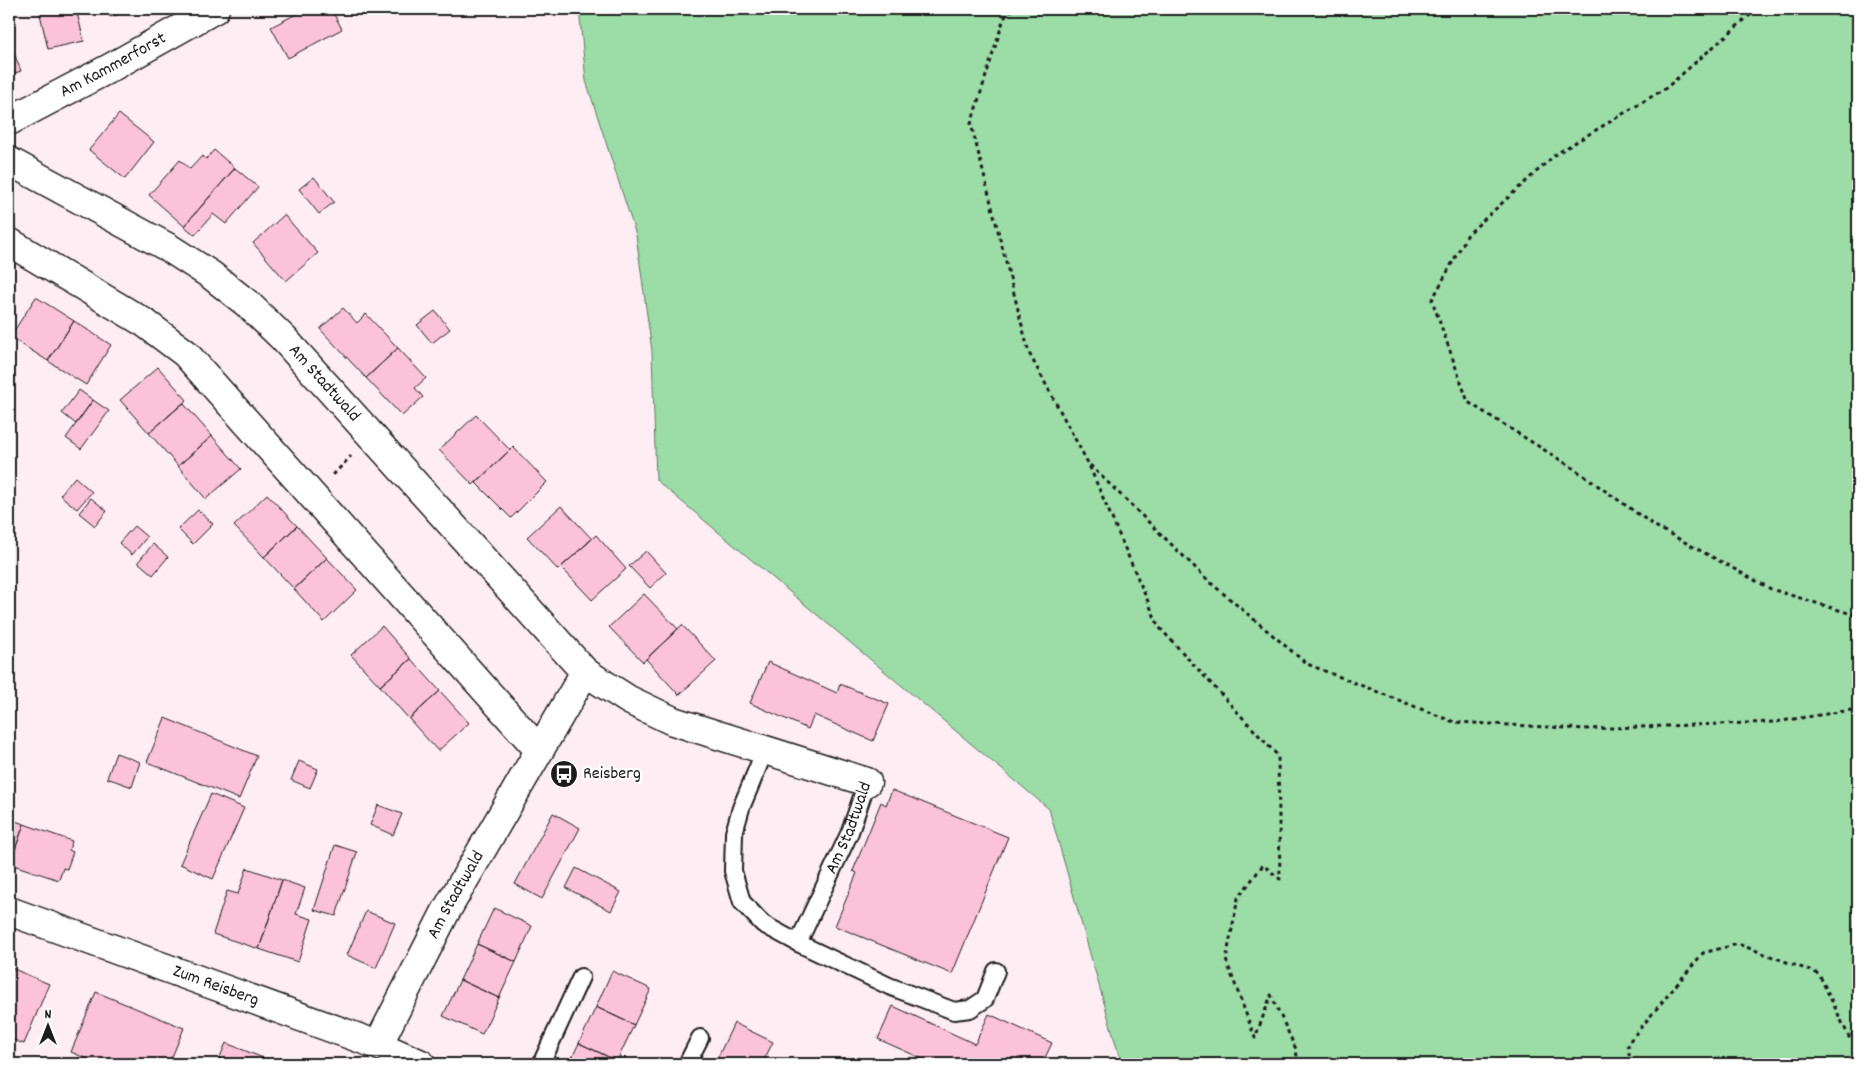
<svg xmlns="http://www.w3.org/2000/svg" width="1867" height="1073" viewBox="0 0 1867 1073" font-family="Dekko,sans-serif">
<rect width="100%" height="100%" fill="#feedf3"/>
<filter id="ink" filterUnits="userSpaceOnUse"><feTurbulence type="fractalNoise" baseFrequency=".02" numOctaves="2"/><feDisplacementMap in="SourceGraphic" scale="10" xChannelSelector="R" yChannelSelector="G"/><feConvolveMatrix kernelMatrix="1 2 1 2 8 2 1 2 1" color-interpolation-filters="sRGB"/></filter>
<g filter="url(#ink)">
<path fill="#9bdca7" stroke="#5c7c62" d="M579 9H1858V1064H1125L1118 1052 1049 809 656 480 652 351 636 235 586 81Z"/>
<path fill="#fbc2d8" stroke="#1c1c1c" d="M61 9H76L84 41 48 49 40 14Z
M108 9H135L110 17Z
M306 9H331L342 29 288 58 271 27Z
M9 40 21 71 9 75Z
M119 114 154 142 125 179 89 150Z
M214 150 235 168 184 226 149 195 180 160 190 169 202 156 206 159Z
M235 168 258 187 226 224 213 214 195 235 184 226Z
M314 177 334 202 319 214 299 189Z
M284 215 318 253 286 281 253 243Z
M36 297 74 321 48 361 10 337Z
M343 308 357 323 366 314 398 348 366 378 320 329Z
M435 311 450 329 432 343 417 325Z
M74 321 111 345 86 385 48 361Z
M398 348 426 378 415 388 423 397 402 416 366 378Z
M158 367 187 400 149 433 120 400Z
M79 390 93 400 76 424 62 413Z
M93 400 109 411 81 449 66 438Z
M183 403 212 436 178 466 149 433Z
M476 415 510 450 473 485 439 450Z
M212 436 241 469 206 499 178 466Z
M513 447 547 482 511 518 476 483Z
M75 477 92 492 77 509 60 495Z
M267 494 297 526 264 557 234 526Z
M91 498 107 511 95 526 79 513Z
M561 506 592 539 558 570 527 537Z
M198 510 213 524 193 544 178 529Z
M134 526 147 537 132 555 119 543Z
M297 526 327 558 294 589 264 557Z
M596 535 626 569 592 600 561 567Z
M153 544 168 557 153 575 138 562Z
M646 551 666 573 650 588 629 566Z
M327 558 357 590 324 622 294 589Z
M644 594 678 629 643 662 609 627Z
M682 625 716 661 679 695 646 659Z
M382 626 411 659 380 686 351 655Z
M411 659 440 691 409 719 380 686Z
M768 662 837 693 840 684 889 704 873 741 814 715 808 729 750 703Z
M440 691 469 723 438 751 409 719Z
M165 718 257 756 239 799 147 762Z
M116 753 140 762 132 787 107 778Z
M299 761 318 769 310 788 291 780Z
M892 790 1008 837 952 974 835 926 857 873 853 871 881 802 886 805Z
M211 794 244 808 213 879 180 864Z
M378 805 402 814 393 835 370 825Z
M553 813 580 828 542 899 515 884Z
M9 819 24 824 10 864 9 863Z
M24 824 72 841 69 850 73 852 67 869 63 868 59 880 10 864Z
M335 845 357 852 336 916 314 910Z
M247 868 282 880 259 949 213 934 227 891 238 894Z
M576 868 621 892 611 911 566 888Z
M282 880 305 888 296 914 312 919 298 962 259 949Z
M494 908 532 926 516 962 477 944Z
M366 911 395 923 376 968 347 955Z
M477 944 516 962 499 998 460 980Z
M9 967 49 984 24 1044 9 1038Z
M612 971 651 989 634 1025 596 1007Z
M460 980 499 998 482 1034 443 1016Z
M96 992 184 1028 169 1064H99L71 1052Z
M893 1006 975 1044 989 1014 1052 1043 1042 1064H934L878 1039Z
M596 1007 634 1025 617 1061 579 1043Z
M734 1023 773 1042 762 1064H728L717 1059Z
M226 1043 278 1064H217Z
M579 1043 617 1061 616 1064H569Z
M717 1059 728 1064H715Z"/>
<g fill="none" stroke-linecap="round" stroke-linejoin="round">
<g stroke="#1c1c1c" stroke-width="20">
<g id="service">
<path d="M765 750 741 808 734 833 733 871 742 902 763 924 798 943 889 986 954 1011 970 1009 985 999 996 971"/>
<path id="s1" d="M798 943 850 832 867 782"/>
<path d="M541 1064 581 977"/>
<path d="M687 1064 700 1038"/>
</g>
</g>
<g stroke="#1c1c1c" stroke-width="31">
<g id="minor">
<path id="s2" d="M9 121 110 68 215 9"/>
<path id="s3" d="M9 161 169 248 211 275 249 305 284 339 585 672 629 700 673 721 867 782"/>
<path d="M9 242 145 323 185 353 539 750"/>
<path id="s4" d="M9 911 378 1045 421 1064"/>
<path id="s5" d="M378 1045 445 913 585 672"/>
</g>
</g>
<path stroke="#1c1c1c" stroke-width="3" stroke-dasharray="4 4" stroke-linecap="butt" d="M1012 9 1004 18 971 124 1029 353 1088 463 1159 627 1278 756 1280 879 1263 865 1238 898 1226 960 1255 1038 1271 995 1296 1049 1298 1064
M1757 9 1666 88 1556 154 1468 234 1432 300 1468 402 1573 468 1655 526 1771 589 1858 616
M1090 465 1212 584 1307 664 1454 722 1585 729 1775 722 1858 709
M333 475 351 456
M1630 1064 1628 1043 1703 953 1738 944 1819 974 1850 1039 1858 1022"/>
<use href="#service" stroke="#fff" stroke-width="16"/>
<use href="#minor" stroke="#fff" stroke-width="28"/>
</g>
</g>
<defs>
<g id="bus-disc" transform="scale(1.4375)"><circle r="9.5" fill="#1c1c1c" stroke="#fff"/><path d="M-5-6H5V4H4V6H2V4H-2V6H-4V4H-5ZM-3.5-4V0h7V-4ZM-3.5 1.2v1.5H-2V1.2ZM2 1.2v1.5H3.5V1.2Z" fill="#fff"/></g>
</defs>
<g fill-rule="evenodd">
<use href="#bus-disc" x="564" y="774"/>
</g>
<g text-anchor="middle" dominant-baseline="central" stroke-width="4.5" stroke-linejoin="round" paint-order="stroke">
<g font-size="18" fill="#1c1c1c" stroke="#fff">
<text stroke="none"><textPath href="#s2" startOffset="118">Am Kammerforst</textPath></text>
<text stroke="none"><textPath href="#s3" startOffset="389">Am Stadtwald</textPath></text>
<text stroke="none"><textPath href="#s1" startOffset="126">Am Stadtwald</textPath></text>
<text stroke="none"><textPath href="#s5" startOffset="169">Am Stadtwald</textPath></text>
<text stroke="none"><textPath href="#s4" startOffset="220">Zum Reisberg</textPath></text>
</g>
<g font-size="18" fill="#1c1c1c" stroke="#fff" text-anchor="start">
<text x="583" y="774">Reisberg</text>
</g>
</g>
<rect width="1867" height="1073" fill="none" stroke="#fff" stroke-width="30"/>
<rect x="15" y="15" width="1837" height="1043" fill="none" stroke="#1c1c1c" stroke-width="2" filter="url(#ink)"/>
<g transform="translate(48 1026)" stroke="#ffffff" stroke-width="4" paint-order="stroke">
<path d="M0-4L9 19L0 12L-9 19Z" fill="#1c1c1c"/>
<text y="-8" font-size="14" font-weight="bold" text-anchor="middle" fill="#1c1c1c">N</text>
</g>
</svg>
